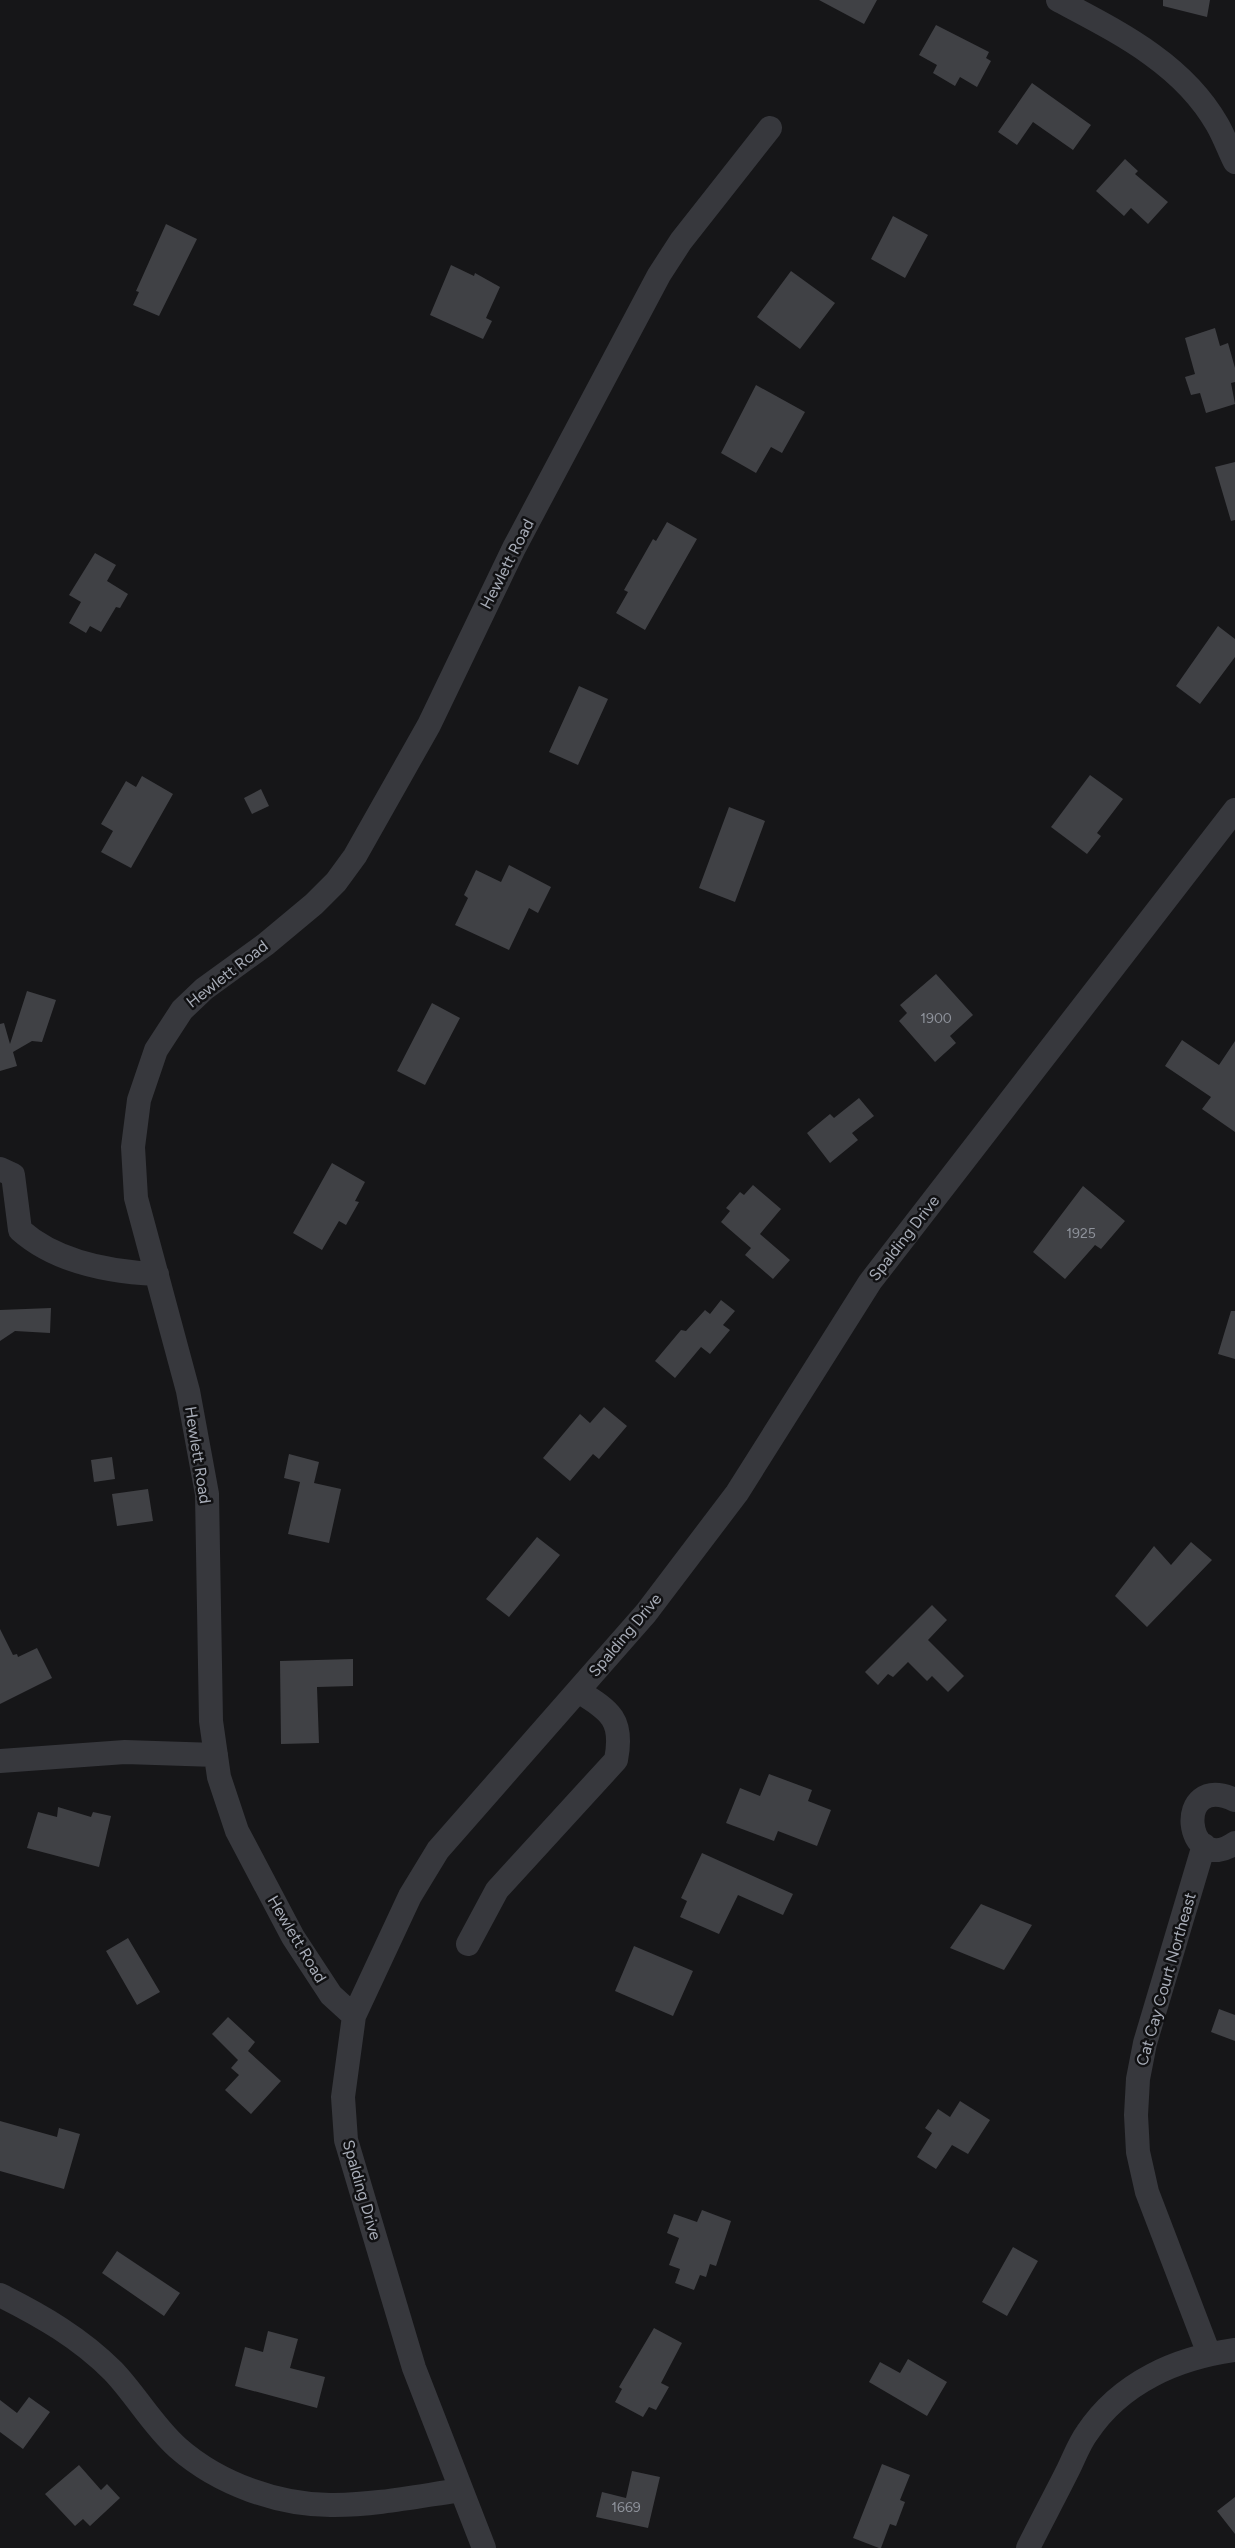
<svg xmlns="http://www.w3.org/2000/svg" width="1235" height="2548" viewBox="0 0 1235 2548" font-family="Figtree,sans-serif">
<rect width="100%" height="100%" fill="#161618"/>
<path fill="#404145" d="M819 0H877L864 24Z
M1163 0H1210L1207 17 1163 6Z
M936 25 989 52 986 58 991 61 977 87 960 77 955 86 933 73 937 65 919 55Z
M1032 83 1091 125 1073 150 1033 122 1017 145 998 132Z
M1125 159 1138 171 1135 174 1168 202 1148 224 1131 208 1124 216 1096 191Z
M893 216 928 235 905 278 871 259Z
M166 224 197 239 159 316 133 305 139 292 136 291Z
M451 265 474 276 475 273 500 287 486 318 492 321 483 339 430 315Z
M791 271 835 303 800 349 757 317Z
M1215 328 1220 346 1228 343 1235 368V382L1231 383 1235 404 1206 413 1200 393 1191 395 1185 377 1195 374 1185 338Z
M756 385 805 412 782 453 771 447 756 473 721 453Z
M1235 462V520L1231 521 1215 467Z
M667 522 697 539 645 630 616 613 628 592 624 590 653 539 656 541Z
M95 553 116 565 107 581 128 594 120 608 116 607 101 632 90 626 86 633 69 623 81 602 69 595Z
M1218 626 1235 639V657L1200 704 1176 686Z
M579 686 608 699 578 765 549 752Z
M1090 775 1123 799 1097 833 1101 836 1087 854 1051 827Z
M142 776 173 794 131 868 101 852 113 831 101 824 126 781 136 787Z
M261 789 269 806 252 814 244 798Z
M729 807 765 821 735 902 699 888Z
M509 865 551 887 538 913 529 908 509 950 455 925 468 898 464 895 476 870 501 882Z
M936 974 973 1015 950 1036 956 1043 935 1062 899 1021 907 1013 900 1005Z
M27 991 56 1000 42 1042 32 1041 13 1052 17 1066 0 1071V1024L4 1023 10 1044Z
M432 1003 460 1018 425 1085 397 1071Z
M1182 1040 1219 1065 1235 1041V1132L1202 1109 1211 1097 1165 1066Z
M859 1098 874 1116 852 1133 858 1140 830 1163 807 1133 830 1114 834 1118Z
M332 1163 365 1182 355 1201 359 1202 346 1225 339 1221 322 1250 293 1233Z
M753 1185 781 1209 760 1234 790 1260 773 1279 745 1255 751 1248 721 1222 730 1211 726 1208 740 1192 744 1195Z
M1083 1186 1125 1221 1101 1249 1095 1245 1065 1279 1033 1252Z
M721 1300 735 1311 723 1325 730 1330 710 1354 701 1347 675 1378 655 1361 681 1330 686 1331 705 1310 710 1314Z
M51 1308 50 1333 15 1331 0 1341V1310Z
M1231 1311H1235V1359L1218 1354Z
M604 1407 627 1426 599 1459 593 1454 570 1481 543 1458 580 1414 590 1423Z
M289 1454 319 1462 314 1483 341 1489 329 1543 288 1534 300 1482 284 1478Z
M112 1457 115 1479 94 1482 91 1460Z
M148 1489 153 1521 117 1526 112 1494Z
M537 1537 560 1555 509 1617 486 1599Z
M1191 1542 1212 1560 1147 1627 1115 1596 1154 1546 1171 1565Z
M932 1605 947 1620 928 1640 964 1676 948 1692 932 1676 927 1681 908 1662 893 1677 888 1674 878 1685 865 1672Z
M0 1629 13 1655 17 1654 18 1657 37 1648 52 1678 0 1704Z
M353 1659V1686L317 1687 319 1743 281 1744 280 1661Z
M769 1774 812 1790 808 1801 831 1810 817 1846 778 1831 774 1841 726 1823 740 1788 760 1796Z
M58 1807 91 1817 93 1812 111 1816 99 1867 27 1848 38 1812 57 1817Z
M702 1853 793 1894 783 1915 738 1895 719 1934 680 1917 687 1901 681 1898Z
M981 1904 1032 1925 1004 1970 950 1948Z
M128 1938 160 1992 137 2005 106 1951Z
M634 1946 693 1971 673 2016 615 1991Z
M1219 2009 1235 2015V2041L1211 2032Z
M228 2017 255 2042 248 2051 281 2081 251 2114 225 2090 239 2075 231 2068 238 2060 212 2034Z
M960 2101 990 2120 968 2154 952 2145 936 2169 917 2157 932 2133 925 2128 938 2109 950 2117Z
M0 2121 57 2137 59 2128 80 2134 64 2189 0 2171Z
M702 2210 731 2221 716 2266 710 2264 706 2277 700 2275 694 2290 675 2283 680 2269 669 2265 679 2238 667 2233 674 2214 697 2222Z
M1013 2247 1038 2261 1007 2316 982 2302Z
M117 2251 180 2293 164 2316 102 2273Z
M654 2328 682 2343 661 2383 669 2387 656 2410 649 2407 643 2417 615 2402 622 2389 619 2387Z
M268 2331 298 2339 290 2368 325 2377 317 2408 235 2386 245 2347 263 2352Z
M908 2359 947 2382 927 2416 869 2382 880 2362 900 2373Z
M29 2397 50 2412 23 2449 0 2432V2400L17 2413Z
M882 2464 910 2475 900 2500 905 2502 896 2526 890 2524 881 2548H879L853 2538Z
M79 2465 101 2490 107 2484 120 2498 90 2526 83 2519 75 2526 45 2494Z
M632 2471 660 2477 648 2528 596 2517 602 2492 626 2498Z
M1235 2497V2534L1217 2511Z"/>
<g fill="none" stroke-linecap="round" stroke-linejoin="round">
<path stroke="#37383d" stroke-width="24" d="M1058 0C1118 32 1182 63 1217 124 1224 136 1229 150 1235 162
M0 1169 13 1175 20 1230C56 1262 110 1272 157 1274
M0 1761 125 1752 216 1755
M1235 1800C1172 1771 1185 1878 1235 1843
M1204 1845 1145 2043 1138 2079 1136 2115 1138 2152 1147 2192 1209 2354
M468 1944 497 1890 616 1760C624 1719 610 1711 578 1691
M354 2016 331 1995 293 1937 237 1831 219 1777 211 1721 207 1494 188 1391 136 1198 133 1147 139 1100 156 1050 182 1010 204 989 266 944 314 904 336 882 355 856 429 725 514 548 659 275 681 241 770 128
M0 2295C42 2316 80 2338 113 2371 136 2395 153 2426 178 2448 219 2484 280 2506 334 2505 376 2505 419 2496 461 2490
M484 2548 414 2368 346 2140 343 2097 354 2016 410 1896 438 1850 646 1613 737 1493 870 1282 1235 810
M1028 2548C1041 2522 1055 2496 1068 2470 1074 2458 1079 2444 1087 2433 1121 2382 1177 2358 1235 2350"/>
</g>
<g text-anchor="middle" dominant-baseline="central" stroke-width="5" stroke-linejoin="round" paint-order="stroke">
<g font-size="14" fill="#8e929b">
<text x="936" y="1018">1900</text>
<text x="1081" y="1233">1925</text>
<text x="626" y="2507">1669</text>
</g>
<g font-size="16" fill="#a8adb8" stroke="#111113">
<text transform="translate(507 564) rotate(-63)">Hewlett Road</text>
<text transform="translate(227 974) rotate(-38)">Hewlett Road</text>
<text transform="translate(904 1238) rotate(-52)">Spalding Drive</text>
<text transform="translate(198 1455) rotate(81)">Hewlett Road</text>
<text transform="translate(625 1635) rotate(-50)">Spalding Drive</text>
<text transform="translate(297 1939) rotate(59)">Hewlett Road</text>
<text transform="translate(1166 1979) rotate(-74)">Cat Cay Court Northeast</text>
<text transform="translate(362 2190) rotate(74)">Spalding Drive</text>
</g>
</g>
</svg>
